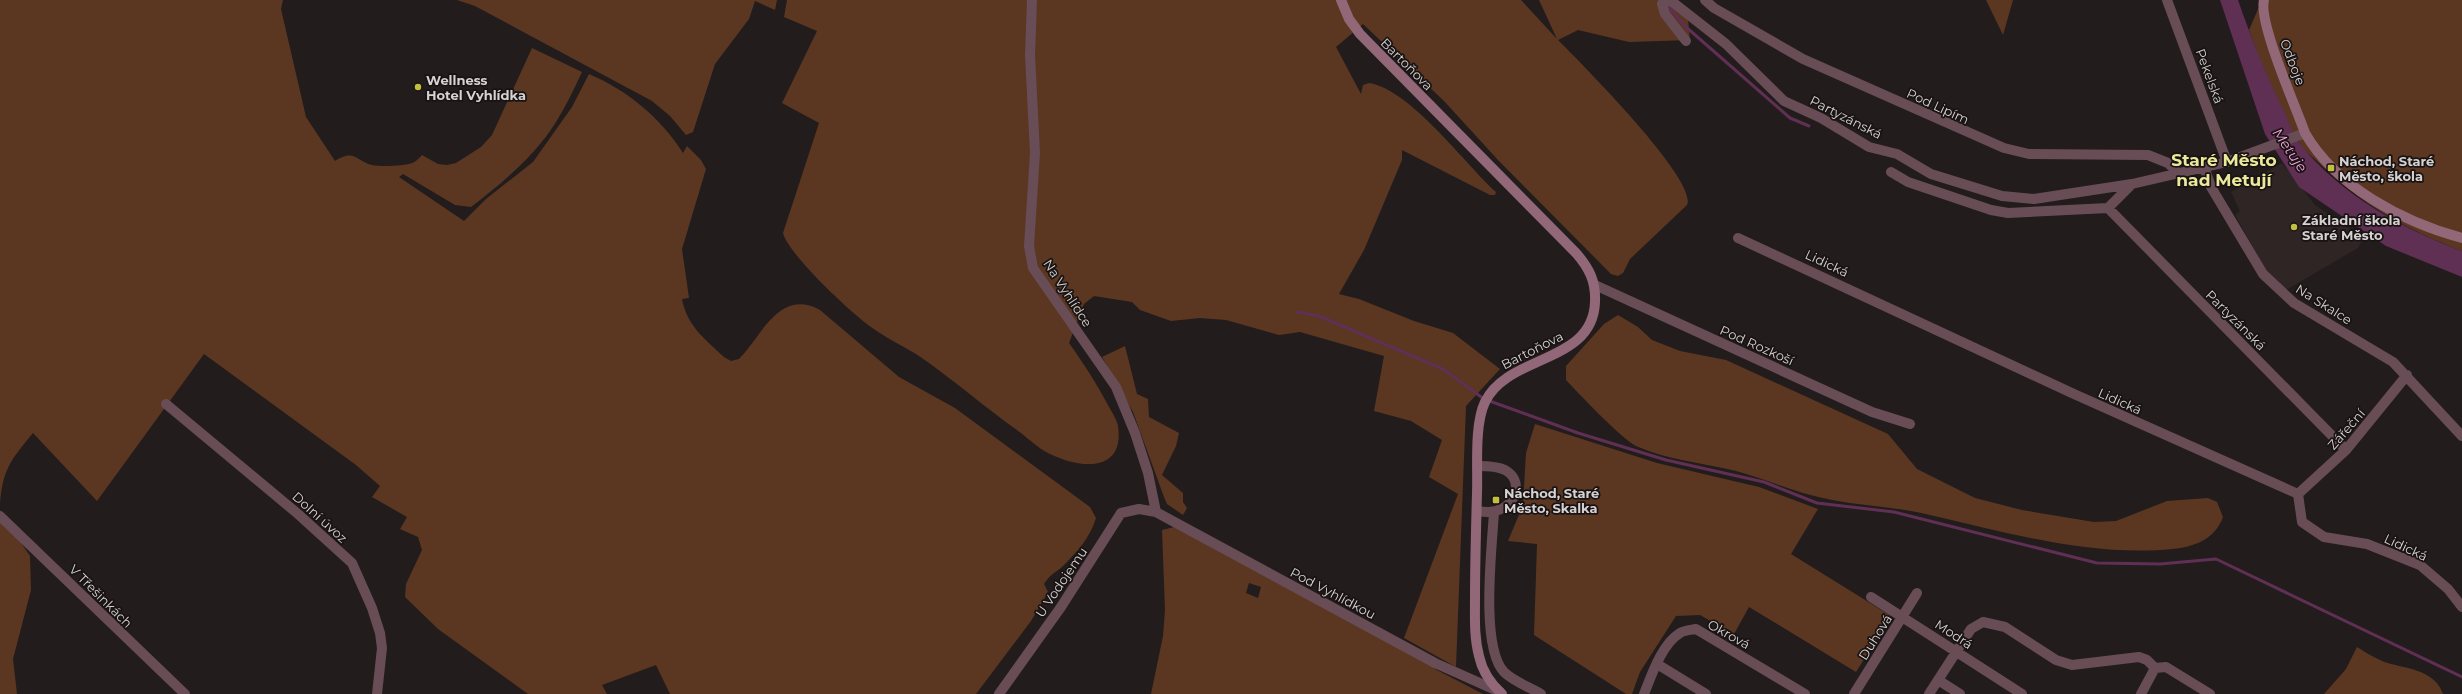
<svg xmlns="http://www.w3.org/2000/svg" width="2462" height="694" viewBox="0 0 2462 694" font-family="Montserrat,sans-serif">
<rect width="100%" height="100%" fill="#221c1c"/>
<path fill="#302525" d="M2282 163 2315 205 2363 238 2358 248 2279 294 2235 215 2240 211 2231 192Z"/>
<path fill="#5b3721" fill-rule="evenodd" d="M0 0H283L281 9 306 117 335 161C355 148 357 162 372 165 380 167 405 166 412 163 416 162 419 158 422 155L438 164 447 165 456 163 481 147 492 135 532 48 582 72C574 89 566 106 556 122 535 156 502 183 471 207L455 205 403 174 399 177 464 221 486 199 533 162 572 107 589 74C627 90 661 118 683 153L687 146 701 160 706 169 682 249 689 298 682 299C687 326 705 339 724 357L731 361 739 359C762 336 779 288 820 310L899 377 955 408 1090 507 1096 518C1090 538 1077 552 1062 567 1054 574 1051 573 1044 584L1048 592 1031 621 976 694H670L656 665 602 685 607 694H528L438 629 405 597 406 584 422 550 418 537 400 529 407 517 372 497 380 486 356 465 204 354 97 501 33 433C11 460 3 468 0 504Z
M457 0H777L775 10 755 1 749 19 715 64 693 132 686 135 670 116 652 101 475 6Z
M787 0H1521L1557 39 1539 0H1674L1688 19 1690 40 1629 42 1578 30 1558 40C1579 61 1699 181 1687 205L1630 259 1623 273 1618 276 1611 274 1498 160 1444 101 1363 24 1336 47 1361 94 1363 85 1369 83C1410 89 1465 164 1496 192L1495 195H1490L1402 150V160L1364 250 1339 294 1359 299 1414 321 1453 333 1500 369 1466 406 1456 667 1404 638 1458 494 1429 477 1442 440 1411 421 1374 411 1384 356 1300 332 1279 335 1226 320 1200 318 1171 321 1140 310 1132 302 1094 296 1084 304 1069 343C1084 364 1097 384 1109 407 1112 412 1117 420 1118 426 1125 475 1077 468 1048 453 1038 448 1030 440 1021 433 987 409 956 382 922 358 906 347 887 339 871 327 851 313 788 254 783 233L819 123 782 103 817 31 784 17Z
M1986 0H2013L2003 35Z
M2262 0H2462V251C2409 231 2359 203 2319 163 2313 157 2304 151 2300 144 2279 111 2262 67 2249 30Z
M1618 315 1638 327 1652 340 1680 351 1726 360 1888 434 1917 469 1975 498 2022 510 2094 522 2116 521 2167 501 2208 498 2217 502 2223 517C2215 539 2195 547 2172 549 2091 557 2009 533 1930 515 1898 507 1864 506 1832 500 1799 494 1768 480 1736 471 1704 463 1667 460 1636 446 1622 439 1579 394 1566 380V366L1604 324Z
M1125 346 1137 394 1148 399 1149 417 1179 433 1176 446 1162 475 1183 493V502L1187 508 1183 515 1167 504 1164 497 1133 412 1102 357Z
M1535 424 1657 463 1759 487 1818 509 1791 554 1891 616 1856 672 1749 607 1734 634 1700 615 1676 616 1640 672 1632 694H1626L1534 635 1537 544 1508 541 1523 505 1526 453Z
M0 512 30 556 31 590 13 659 17 694H0Z
M1174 527 1437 667 1435 669 1483 694H1151L1163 636 1165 610 1162 530ZM1249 583 1261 587 1258 598 1246 593Z
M2357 647C2365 652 2373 657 2382 661 2403 669 2434 668 2443 694H2324L2346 669Z"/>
<path fill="#602f54" d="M2220 0H2238C2252 40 2267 78 2286 115 2290 125 2294 137 2301 145 2341 195 2403 229 2462 251V277L2386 246 2299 187 2265 134Z"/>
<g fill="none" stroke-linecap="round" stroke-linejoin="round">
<path stroke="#602f54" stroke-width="3" d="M1666 4 1686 27 1790 118 1809 126
M1297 312 1319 316 1443 369 1484 399 1578 433 1666 460 1764 482 1817 503 1894 512 2097 563 2160 564 2216 559 2462 677"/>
<path stroke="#684d56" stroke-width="10" d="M1032 0 1030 55 1035 153 1029 246 1033 268 1116 387 1135 433 1148 473 1156 512
M1705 0 1714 8 1803 59 2004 148 2029 154 2148 155 2168 163 2177 172
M2167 0 2227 162
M1686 41 1665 14 1662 4 1670 0 1726 44 1784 101 1821 118 1869 147 1897 154 1931 174 2002 196 2034 199 2132 184 2227 162 2305 133
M2204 167 2211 187 2263 274 2294 303 2393 362 2462 436
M1891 172 1908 182 1991 210 2008 213 2108 208
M2132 184 2108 208 2346 450
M1738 238 2074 394 2298 494 2302 522 2324 537 2367 544 2420 565 2448 589 2462 607
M1595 285 1872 412 1910 424
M166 404 298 514 352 563 372 608 380 633 382 648 377 694
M2298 494 2346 450 2407 375
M1477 511C1485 512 1493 513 1501 509 1517 502 1523 480 1505 470 1497 466 1487 466 1478 466
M1494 512C1492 547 1480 647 1504 672 1513 681 1529 687 1541 694
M0 516 185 694
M1871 597 2022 694
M1657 664 1706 694
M1938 680 1960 694
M999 694 1061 607 1121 513 1139 509 1156 512 1435 663 1500 692
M1644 694C1652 674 1662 644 1680 633 1685 630 1691 630 1696 629L1805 694
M1854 694 1917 593
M1929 694 1971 629 1983 622 2005 627 2056 660 2072 665 2139 657 2147 660 2155 668
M2141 694 2155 668 2166 667 2210 694"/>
<path stroke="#926777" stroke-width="10" d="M1341 0 1349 19 1360 34 1576 253C1589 268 1596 281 1595 302 1593 364 1508 354 1485 402 1474 425 1478 468 1477 493 1476 528 1475 563 1475 599 1475 618 1474 637 1479 656 1482 670 1491 684 1502 694
M2264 0C2258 22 2296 107 2305 133 2336 187 2403 222 2462 238"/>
</g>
<g fill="#c1be40" stroke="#191313" stroke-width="1.5">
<circle cx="418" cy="87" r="4"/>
<rect x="2327" y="164" width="8" height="8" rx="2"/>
<circle cx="2294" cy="227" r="4"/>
<rect x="1492" y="496" width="8" height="8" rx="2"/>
</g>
<g text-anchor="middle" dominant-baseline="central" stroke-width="3.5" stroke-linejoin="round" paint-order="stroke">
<g font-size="13" fill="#d6d2d2" stroke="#191313">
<text transform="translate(2293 62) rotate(69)">Odboje</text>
<text transform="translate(1407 64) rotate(45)">Bartoňova</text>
<text transform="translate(2210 76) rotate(70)">Pekelská</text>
<text transform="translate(1938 106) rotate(25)">Pod Lipím</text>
<text transform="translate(1846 117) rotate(27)">Partyzánská</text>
<text transform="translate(1827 263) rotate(25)">Lidická</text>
<text transform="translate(1068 293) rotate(57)">Na Vyhlídce</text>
<text transform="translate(2324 304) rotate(32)">Na Skalce</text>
<text transform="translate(2236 320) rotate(45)">Partyzánská</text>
<text transform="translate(1757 345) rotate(24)">Pod Rozkoší</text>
<text transform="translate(1532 350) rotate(-27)">Bartoňova</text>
<text transform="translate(2120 401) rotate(24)">Lidická</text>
<text transform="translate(2346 429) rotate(-49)">Zářeční</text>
<text transform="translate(320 517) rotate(42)">Dolní úvoz</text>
<text transform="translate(2406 547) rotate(25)">Lidická</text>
<text transform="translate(1061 582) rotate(-56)">U Vodojemu</text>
<text transform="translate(1333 593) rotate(28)">Pod Vyhlídkou</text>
<text transform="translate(101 596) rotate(45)">V Třešinkách</text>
<text transform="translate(1729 634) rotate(29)">Okrová</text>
<text transform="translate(1954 634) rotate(33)">Modrá</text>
<text transform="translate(1875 637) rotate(-58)">Duhová</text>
</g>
<g font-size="13" font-weight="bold" fill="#d6d2d2" stroke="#191313" text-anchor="start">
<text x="426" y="80">Wellness<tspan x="426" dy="15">Hotel Vyhlídka</tspan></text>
<text x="2339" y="161">Náchod, Staré<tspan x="2339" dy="15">Město, škola</tspan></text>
<text x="2302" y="220">Základní škola<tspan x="2302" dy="15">Staré Město</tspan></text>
<text x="1504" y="493">Náchod, Staré<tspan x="1504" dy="15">Město, Skalka</tspan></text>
</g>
<g font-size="14" font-style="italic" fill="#f4a5de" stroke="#191313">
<text transform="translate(2290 150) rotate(56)">Metuje</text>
</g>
<g font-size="17" font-weight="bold" fill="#ebea9b" stroke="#191313">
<text x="2224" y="160">Staré Město<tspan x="2224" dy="20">nad Metují</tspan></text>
</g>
</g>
</svg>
